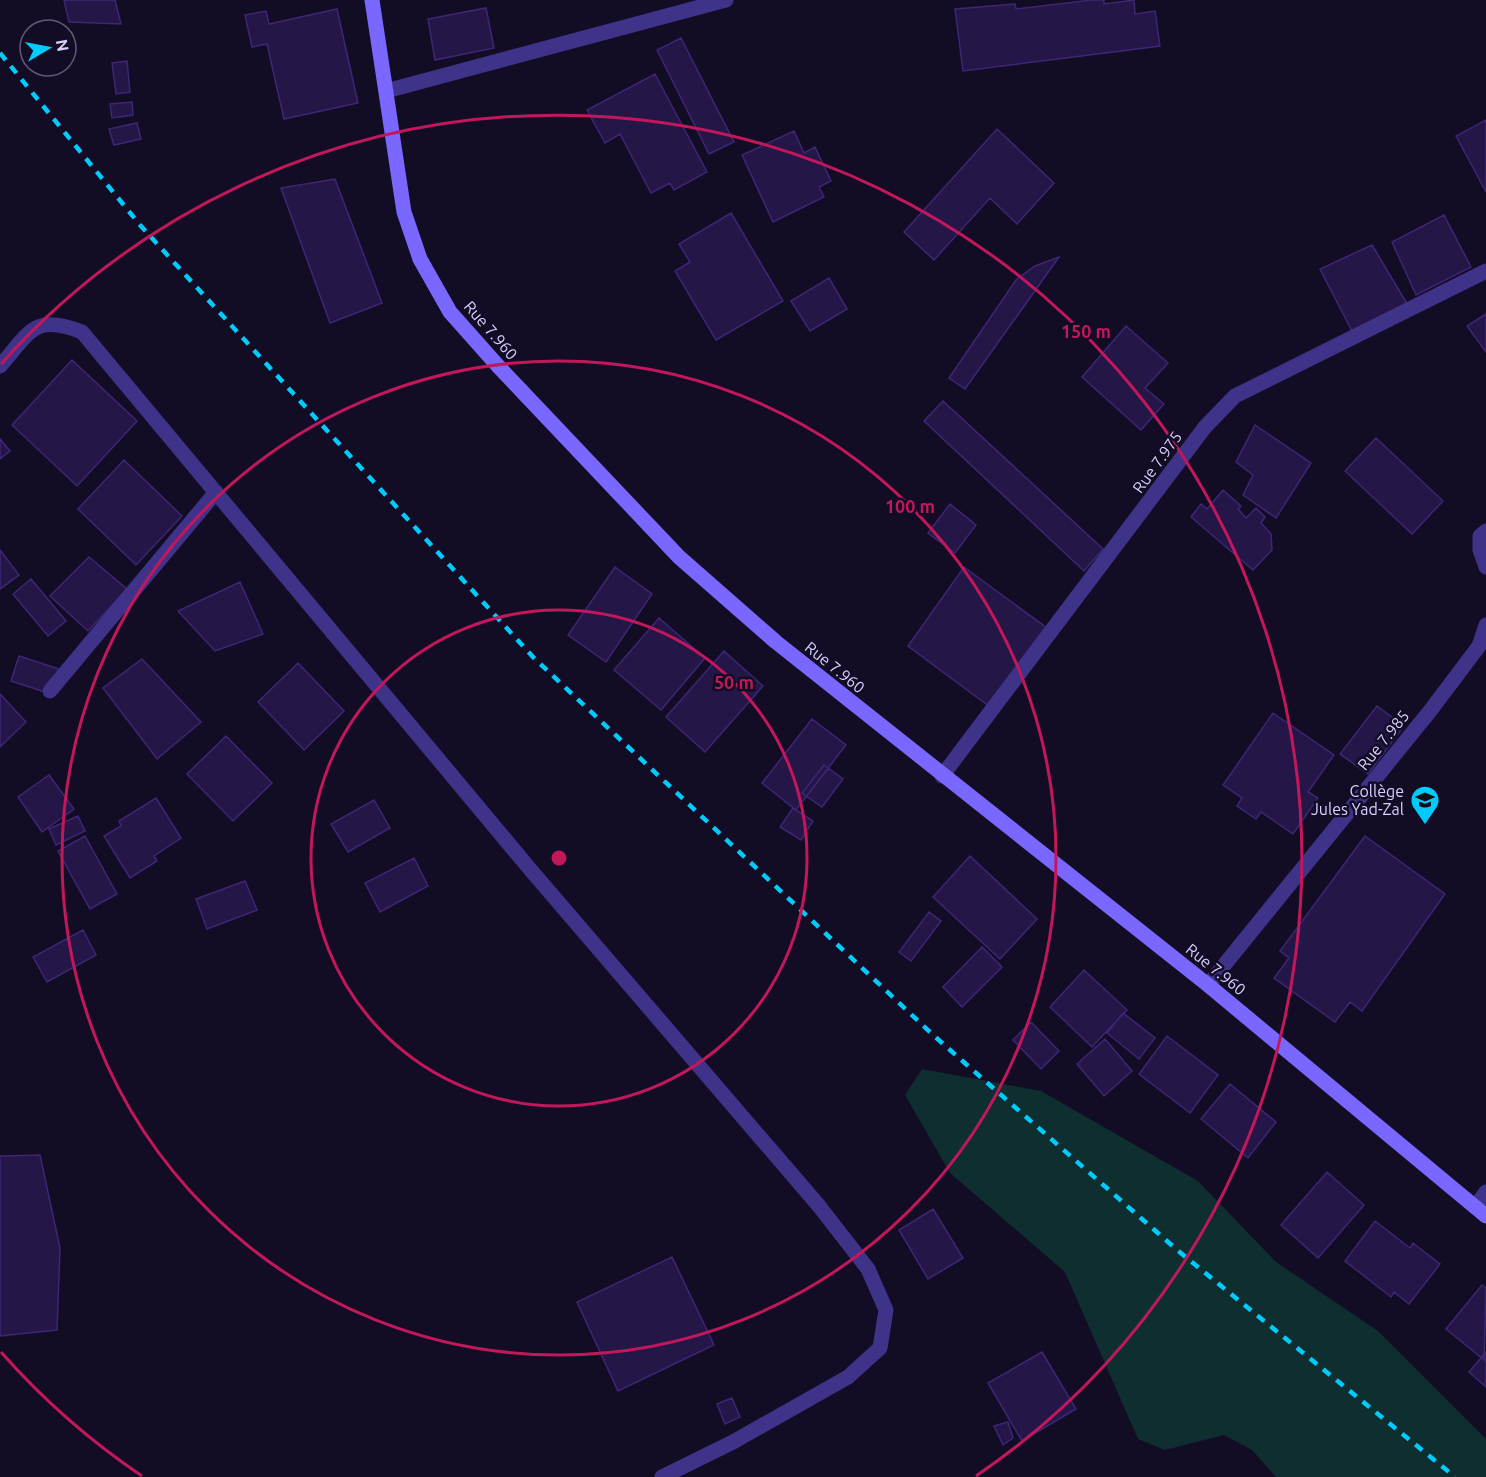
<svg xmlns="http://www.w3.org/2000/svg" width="1486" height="1477" viewBox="0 0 1486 1477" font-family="Ubuntu,sans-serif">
<rect width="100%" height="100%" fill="#130c25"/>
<path fill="#0f2e30" d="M922 1069 1041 1091 1198 1181 1276 1262 1378 1331 1486 1439V1477H1276L1252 1450 1224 1435 1165 1450 1138 1439 1065 1272 950 1173 905 1095Z"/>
<path fill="#251648" stroke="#3e2676" stroke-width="1.5" d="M64 0H115L121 24 69 22Z
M1092 0H1104V4L1134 0 1135 14 1155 11 1160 46 963 71 955 9 1015 4 1016 9Z
M486 8 494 48 435 60 428 19Z
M337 9 358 103 284 119 267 44 252 47 245 15 266 11 269 24Z
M681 38 734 142 709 154 657 50Z
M127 61 130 92 116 94 112 63Z
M655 74 707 172 674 190 670 183 651 193 620 134 605 143 587 110Z
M132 102 133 115 112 118 110 104Z
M1486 120V192L1456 136Z
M137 123 141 139 114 145 109 129Z
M997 129 1054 183 1017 224 990 198 934 260 904 232Z
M794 131 804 153 815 147 831 181 819 187 824 197 773 222 742 155Z
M335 179 382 303 330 323 281 188Z
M731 213 783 301 716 340 675 271 690 262 679 244Z
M1444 215 1471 267 1416 295 1392 242Z
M1372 245 1409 307 1353 333 1320 269Z
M1059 257 965 389 949 378 1016 280 1035 266Z
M829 278 847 309 810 331 791 301Z
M1486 314V352L1467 326Z
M1126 326 1168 363 1145 388 1164 404 1141 430 1082 377Z
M72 360 137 421 77 486 12 425Z
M943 401 1103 549 1084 571 924 421Z
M1255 425 1311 463 1276 518 1243 495 1253 475 1236 462Z
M1376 438 1443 501 1412 534 1345 471Z
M0 439 10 451 0 459Z
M124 460 182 516 136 565 78 509Z
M1223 490 1241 506 1238 509 1246 518 1256 508 1265 517 1261 523 1271 534 1272 550 1253 570 1191 517 1201 504 1207 509Z
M950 504 976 525 955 553 928 533Z
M0 550 19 575 0 589Z
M89 557 127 589 88 631 50 596Z
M615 567 652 594 606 662 568 635Z
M964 567 1047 628 990 707 908 646Z
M31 579 66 621 48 636 13 594Z
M240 582 263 634 215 651 178 611Z
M659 618 705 658 661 710 614 670Z
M724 651 763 686 705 752 666 717Z
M19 656 59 669 51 694 11 681Z
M142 659 201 722 157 759 103 688Z
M298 663 344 711 304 750 258 702Z
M0 694 26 722 0 747Z
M1377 706 1404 726 1368 774 1340 754Z
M1273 713 1334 755 1308 792 1318 798 1293 834 1261 812 1256 819 1237 806 1242 798 1223 785Z
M812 719 846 745 796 810 762 783Z
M226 736 272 783 233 821 187 774Z
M824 765 843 779 822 807 802 793Z
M49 775 74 809 42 832 18 797Z
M156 798 181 838 154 856 157 861 130 878 104 836 121 826 119 821Z
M374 800 390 828 348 852 331 824Z
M793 808 813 821 801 840 780 827Z
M78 816 85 831 56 845 49 829Z
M85 836 117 894 90 909 58 851Z
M1365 836 1445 894 1362 1011 1350 1002 1335 1022 1274 978 1289 958 1280 951Z
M970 856 1037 919 1000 959 933 897Z
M414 858 428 886 380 912 365 883Z
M245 881 257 910 207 929 196 899Z
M929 912 941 921 911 961 899 952Z
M83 930 96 955 47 982 33 957Z
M982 947 1002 967 962 1007 943 987Z
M1084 970 1127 1010 1092 1047 1050 1007Z
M1123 1013 1155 1038 1139 1059 1107 1033Z
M1031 1022 1059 1051 1041 1069 1013 1040Z
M1167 1036 1218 1075 1190 1113 1139 1074Z
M1105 1039 1132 1071 1104 1096 1077 1064Z
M1230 1084 1276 1122 1248 1158 1201 1119Z
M40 1155 60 1248 57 1330 0 1336V1156Z
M1327 1172 1364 1205 1318 1258 1281 1225Z
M933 1209 963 1258 928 1279 899 1230Z
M1375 1221 1410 1248 1413 1243 1440 1264 1409 1304 1394 1292 1391 1297 1345 1261Z
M672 1257 714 1345 618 1391 577 1302Z
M1482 1285 1486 1288 1484 1360 1446 1329Z
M1042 1352 1076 1409 1022 1441 988 1383Z
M1486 1352V1387L1469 1372Z
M732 1398 740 1417 725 1424 717 1404Z
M1008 1422 1013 1438 1003 1445 994 1426Z"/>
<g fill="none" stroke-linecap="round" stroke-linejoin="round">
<path stroke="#3e3389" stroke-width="15" d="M386 91 726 0
M0 366C30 332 34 313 82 332L529 868 819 1206 868 1269 886 1310 880 1348 848 1377 733 1442 662 1477
M1486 531 1480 536V550L1486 567
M50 691 216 492
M942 776 1205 427 1235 396 1486 271
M1208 985 1430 711 1479 646 1486 625
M1475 1207 1486 1192"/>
<path stroke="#7967ff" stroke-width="15" d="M372 0 404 212 420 259 450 312 498 366 679 557 776 642 1208 985 1486 1216"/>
<path stroke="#00cbfb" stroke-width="4.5" stroke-dasharray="9 8" stroke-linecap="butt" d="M0 53 140 225 533 657 933 1035 1176 1249 1455 1477"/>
</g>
<g fill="none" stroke="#c2185b" stroke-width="3">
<circle cx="559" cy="858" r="248"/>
<circle cx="559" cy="858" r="497"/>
<path d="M142 1476A745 745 0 0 1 1 1352M1 364A745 745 0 1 1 976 1476"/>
</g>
<defs>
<g id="school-pin" transform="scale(1.5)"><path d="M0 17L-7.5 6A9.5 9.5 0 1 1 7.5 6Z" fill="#00cbfb" stroke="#130c25"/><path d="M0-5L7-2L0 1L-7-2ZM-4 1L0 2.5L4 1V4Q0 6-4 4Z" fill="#111"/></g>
</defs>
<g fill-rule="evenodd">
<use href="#school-pin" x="1425" y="800"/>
</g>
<g text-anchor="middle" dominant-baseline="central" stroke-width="5" stroke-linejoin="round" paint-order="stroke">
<g font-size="16" fill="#dad0ff" stroke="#130c25">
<text transform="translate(491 330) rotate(49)">Rue 7.960</text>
<text transform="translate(1157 462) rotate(-54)">Rue 7.975</text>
<text transform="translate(835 667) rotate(39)">Rue 7.960</text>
<text transform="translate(1383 740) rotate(-51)">Rue 7.985</text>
<text transform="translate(1216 969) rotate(39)">Rue 7.960</text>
</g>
<g font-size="16" fill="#dad0ff" stroke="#130c25" text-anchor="end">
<text x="1404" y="791">Collège<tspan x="1404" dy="18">Jules Yad-Zal</tspan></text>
</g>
</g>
<circle cx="559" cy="858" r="9" fill="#c2185b" stroke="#130c25" stroke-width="3"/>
<g font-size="18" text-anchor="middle" font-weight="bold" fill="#c2185b" stroke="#130c25" stroke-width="5" stroke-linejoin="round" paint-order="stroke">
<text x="1086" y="338">150 m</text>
<text x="910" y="513">100 m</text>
<text x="734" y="689">50 m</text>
</g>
<g transform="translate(48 48) rotate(80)"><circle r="28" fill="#130c25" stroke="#635a7c" stroke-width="1.5"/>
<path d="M0-4.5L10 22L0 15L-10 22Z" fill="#00cbfb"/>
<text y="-9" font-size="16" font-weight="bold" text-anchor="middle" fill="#dad0ff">N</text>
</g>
</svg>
